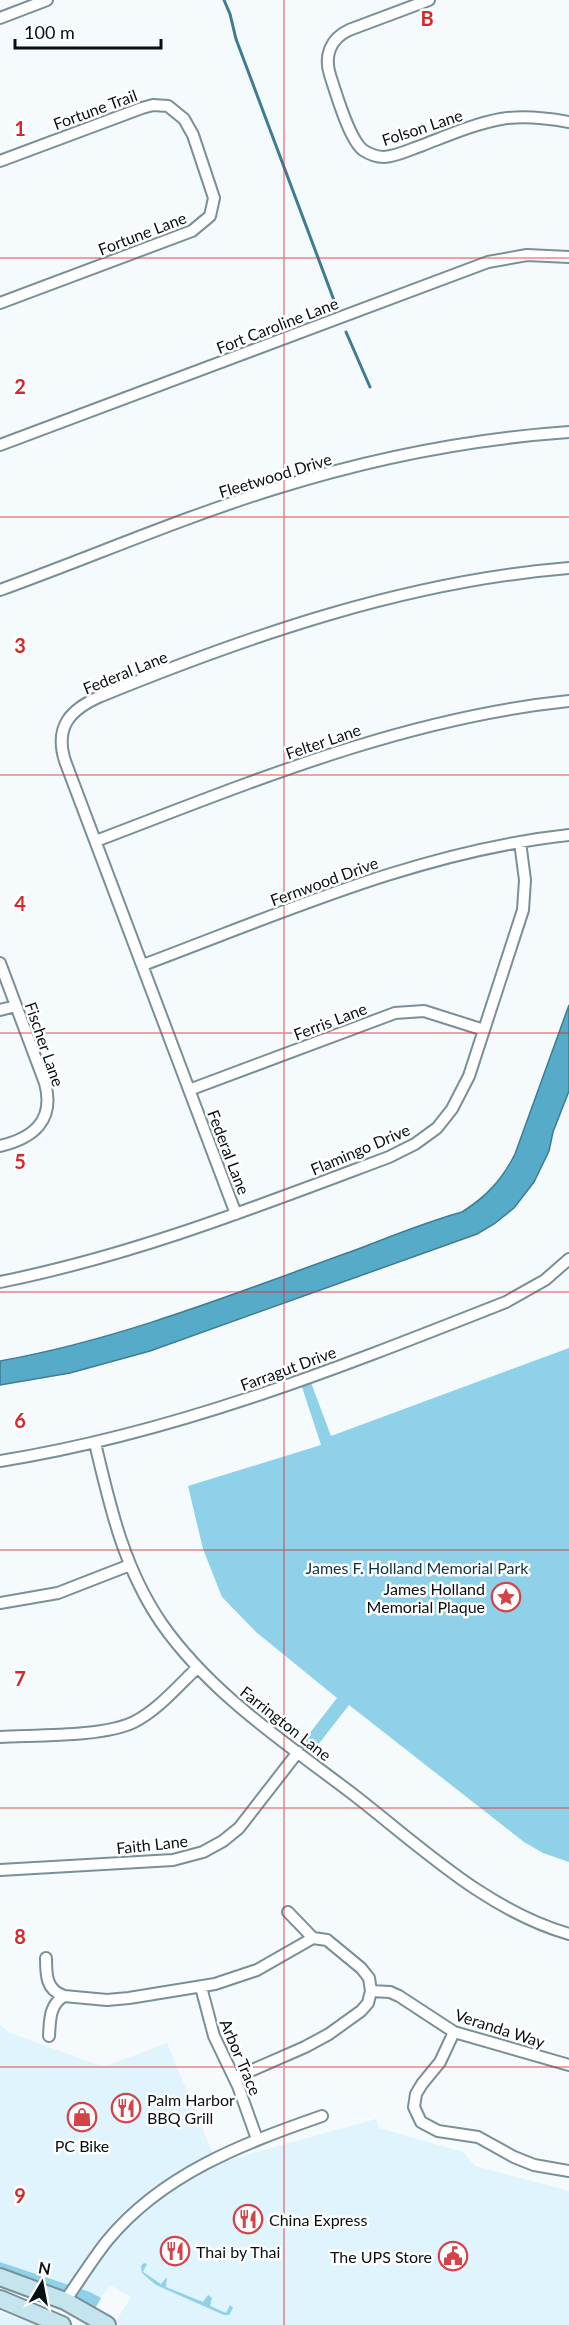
<svg xmlns="http://www.w3.org/2000/svg" width="569" height="2325" viewBox="0 0 569 2325" font-family="Lato,sans-serif">
<rect width="100%" height="100%" fill="#f5fafc"/>
<path fill="#dff4fc" d="M0 2025 10 2033 104 2067 167 2043 217 2163 376 2119 379 2128 463 2152 475 2166 569 2191V2325H121L116 2321 131 2297 110 2285 101 2298 90 2292 0 2262Z
M0 2312 27 2321 34 2325H0Z"/>
<path fill="#8fd1e9" d="M569 1348V1862L543 1853 524 1842 349 1705 310 1755 299 1747 337 1698 256 1632 222 1597 203 1549 188 1486 321 1445 301 1384 310 1380 331 1436Z
M0 2262 90 2292 101 2298 95 2309 0 2272Z
M144 2263 147 2264 143 2272 161 2284 167 2277 166 2287 203 2302 208 2295 212 2298 210 2306 226 2313 230 2305 233 2308 229 2315H224L156 2285 142 2273 141 2266Z"/>
<path fill="#56abc8" stroke="#3e7c91" stroke-width="1.5" d="M569 1005V1091L553 1132 549 1151 534 1182 514 1208 494 1224 477 1234 150 1351 70 1373 0 1385V1361C123 1339 241 1291 358 1249 392 1236 426 1222 462 1212 486 1197 502 1180 515 1154Z"/>
<g fill="none" stroke-linecap="round" stroke-linejoin="round">
<path stroke="#3e7c91" stroke-width="3" d="M224 0 230 14 236 39 335 303
M346 332 370 387"/>
<g stroke="#799099" stroke-width="14">
<path id="street" d="M429 0 349 30C330 39 324 56 330 75 336 93 349 139 363 150 369 154 377 157 384 157 398 156 411 149 423 145 449 135 474 124 501 119 524 115 547 118 569 122
M0 18 47 0
M0 161 142 108 153 105 168 106 184 119 193 135 214 198 210 216 192 231 0 303
M0 445 488 262 527 255 569 257
M0 590C91 557 181 518 274 489 369 459 469 439 569 432
M96 841C251 782 403 718 569 701
M0 963 45 1083C55 1120 34 1138 0 1146
M143 965C282 913 420 851 569 835
M0 1010 16 1006
M189 1090 395 1013 424 1011 484 1030
M236 1214 65 761C54 726 71 709 101 696 251 635 407 581 569 568
M0 1282C135 1255 261 1205 389 1157L415 1144 437 1128 452 1109 469 1076 523 910 525 880 520 842
M95 1443C110 1507 124 1569 162 1624 212 1695 286 1743 354 1795 421 1847 486 1910 569 1934
M0 1461C176 1433 341 1367 506 1302L545 1280 569 1259
M0 1603 58 1593 130 1565
M0 1737C35 1735 104 1737 134 1722 158 1710 178 1686 197 1668
M0 1870 173 1860 203 1852 223 1841 239 1828 298 1752
M288 1912 313 1938 327 1940 361 1968 369 1978 371 1991 390 1992 399 1996 454 2032 569 2065
M46 1958C46 1975 46 1990 64 1996 49 2005 50 2021 49 2036
M201 1987 214 2036 238 2086 257 2139
M64 1996 107 2000 129 1998 215 1984 257 1970 313 1938
M454 2032 440 2062 422 2084 416 2094 414 2107 421 2122 438 2131 478 2137 514 2157 534 2165 569 2171
M234 2078 305 2047 329 2034 361 2011 368 2003 371 1991
M65 2301C79 2281 92 2260 107 2241 162 2174 242 2144 322 2116"/>
</g>
<g stroke="#799099" stroke-width="20">
<path id="secondary" d="M0 2277 65 2301 107 2325
M0 2299 62 2325"/>
</g>
<use href="#street" stroke="#fff" stroke-width="10"/>
<use href="#secondary" stroke="#c4e4ee" stroke-width="16"/>
</g>
<path fill="none" stroke="#d62828" stroke-width="1.5" stroke-opacity="0.55" d="M284 0V2325M0 258H569M0 517H569M0 775H569M0 1033H569M0 1292H569M0 1550H569M0 1808H569M0 2067H569"/>
<defs>
<g id="sight-ring" transform="scale(1.5)"><circle r="9.5" fill="#fff" stroke="#d34349" stroke-width="1.5"/><path d="M0-6L1.8-2.2L6-1.7L2.9 1.2L3.7 5.4L0 3.3L-3.7 5.4L-2.9 1.2L-6-1.7L-1.8-2.2Z" fill="#d34349"/></g>
<g id="restaurant-ring" transform="scale(1.5)"><circle r="9.5" fill="#fff" stroke="#d34349" stroke-width="1.5"/><path d="M-5-6h1v4h1v-4h1v4h1v-4h1v5L-1.5 .5V6h-2V.5L-5-1ZM5-6V6H3V1.5H1.5Q1.5-4 5-6Z" fill="#d34349"/></g>
<g id="shop-ring" transform="scale(1.5)"><circle r="9.5" fill="#fff" stroke="#d34349" stroke-width="1.5"/><path d="M-5-2.5h2.3a2.7 3.5 0 0 1 5.4 0H5L5.5 6h-11ZM-1.5-2.5h3a1.5 2.3 0 0 0-3 0Z" fill="#d34349"/></g>
<g id="civic-ring" transform="scale(1.5)"><circle r="9.5" fill="#fff" stroke="#d34349" stroke-width="1.5"/><path d="M-.6-6.5H3V-4.5H.6V-3L4-1V1h2V6H-6V1h2V-1L-.6-3ZM-1.2 2.5V6h2.4V2.5Z" fill="#d34349"/></g>
</defs>
<g fill-rule="evenodd">
<use href="#sight-ring" x="506" y="1597"/>
<use href="#restaurant-ring" x="126" y="2108"/>
<use href="#shop-ring" x="82" y="2117"/>
<use href="#restaurant-ring" x="248" y="2219"/>
<use href="#restaurant-ring" x="175" y="2251"/>
<use href="#civic-ring" x="453" y="2256"/>
</g>
<g text-anchor="middle" dominant-baseline="central" stroke-width="5" stroke-linejoin="round" paint-order="stroke">
<g font-size="16" fill="#070f12" stroke="#fff">
<text transform="translate(95 109) rotate(-20)">Fortune Trail</text>
<text transform="translate(422 127) rotate(-18)">Folson Lane</text>
<text transform="translate(142 233) rotate(-21)">Fortune Lane</text>
<text transform="translate(277 325) rotate(-21)">Fort Caroline Lane</text>
<text transform="translate(275 475) rotate(-17)">Fleetwood Drive</text>
<text transform="translate(125 672) rotate(-22)">Federal Lane</text>
<text transform="translate(323 741) rotate(-19)">Felter Lane</text>
<text transform="translate(324 881) rotate(-20)">Fernwood Drive</text>
<text transform="translate(330 1021) rotate(-21)">Ferris Lane</text>
<text transform="translate(45 1044) rotate(71)">Fischer Lane</text>
<text transform="translate(360 1149) rotate(-23)">Flamingo Drive</text>
<text transform="translate(229 1152) rotate(69)">Federal Lane</text>
<text transform="translate(288 1368) rotate(-20)">Farragut Drive</text>
<text transform="translate(286 1723) rotate(38)">Farrington Lane</text>
<text transform="translate(152 1844) rotate(-6)">Faith Lane</text>
<text transform="translate(500 2028) rotate(18)">Veranda Way</text>
<text transform="translate(241 2057) rotate(67)">Arbor Trace</text>
</g>
<g font-size="16" fill="#0d3542" stroke="#fff">
<text x="417" y="1567">James F. Holland Memorial Park</text>
</g>
<g font-size="16" fill="#070f12" stroke="#fff" text-anchor="start">
<text x="485" y="1588" text-anchor="end">James Holland<tspan x="485" dy="18">Memorial Plaque</tspan></text>
<text x="147" y="2099">Palm Harbor<tspan x="147" dy="18">BBQ Grill</tspan></text>
<text x="82" y="2145" text-anchor="middle">PC Bike</text>
<text x="269" y="2219">China Express</text>
<text x="196" y="2251">Thai by Thai</text>
<text x="432" y="2256" text-anchor="end">The UPS Store</text>
</g>
</g>
<g font-size="20" text-anchor="middle" font-weight="bold" fill="#d62828" stroke="#fff" stroke-width="5" stroke-linejoin="round" paint-order="stroke">
<text x="427" y="26">B</text>
<text x="20" y="136">1</text>
<text x="20" y="394">2</text>
<text x="20" y="653">3</text>
<text x="20" y="911">4</text>
<text x="20" y="1169">5</text>
<text x="20" y="1428">6</text>
<text x="20" y="1686">7</text>
<text x="20" y="1944">8</text>
<text x="20" y="2203">9</text>
</g>
<g transform="translate(42 2283) rotate(10)" stroke="#ffffff" stroke-width="4.5" paint-order="stroke">
<path d="M0-4.5L10 22L0 15L-10 22Z" fill="#070f12"/>
<text y="-9" font-size="16" font-weight="bold" text-anchor="middle" fill="#070f12">N</text>
</g>
<path d="M15 39v9h146v-9" fill="none" stroke="#070f12" stroke-width="3"/>
<text x="24" y="39" font-size="18" fill="#070f12" stroke="#ffffff" stroke-width="4.5" paint-order="stroke">100 m</text>
</svg>
